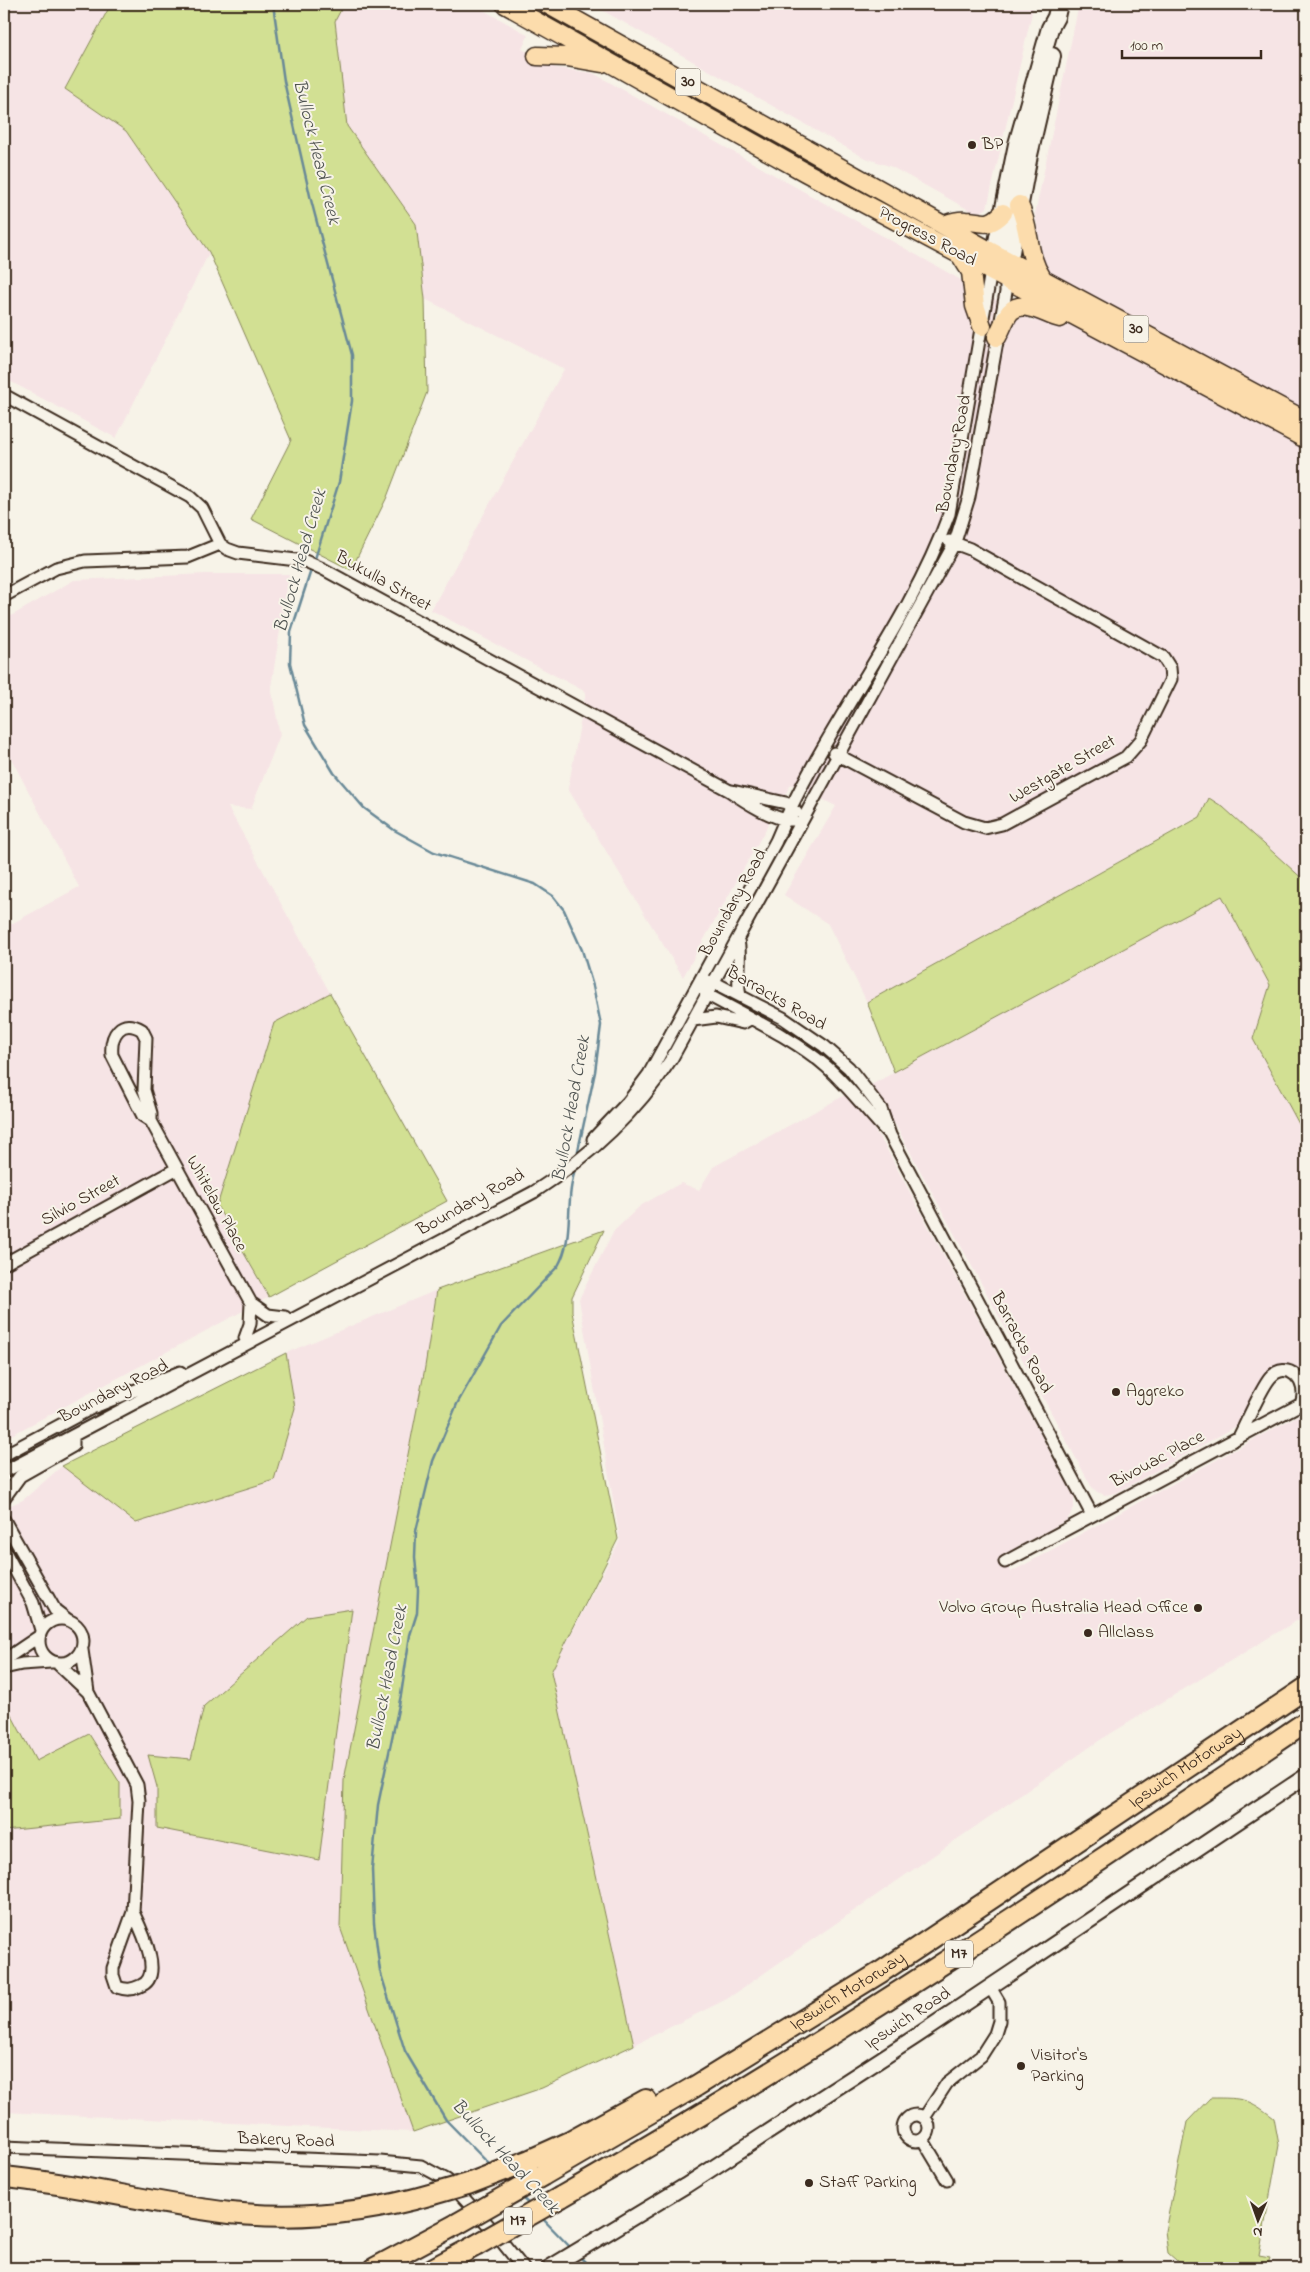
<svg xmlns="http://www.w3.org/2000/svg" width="1310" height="2272" viewBox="0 0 1310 2272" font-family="'Indie Flower',sans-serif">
<rect width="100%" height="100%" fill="#f7f3e8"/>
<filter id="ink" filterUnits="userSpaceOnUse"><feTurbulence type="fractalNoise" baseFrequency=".02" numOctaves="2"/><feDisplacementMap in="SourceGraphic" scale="10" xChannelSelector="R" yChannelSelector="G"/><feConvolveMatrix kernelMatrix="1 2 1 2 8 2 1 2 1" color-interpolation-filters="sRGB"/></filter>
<g filter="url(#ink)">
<path fill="#f6e4e5" d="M4 4H111L65 89 126 131 209 253 116 438 4 378Z
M344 4H472L525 33 528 36 522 49 556 68 593 73 1034 321 1043 258 1035 214 1079 4H1306V882L1223 807 1209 798 1200 816 867 1002 828 924 784 895 836 806 791 784 683 977 568 789 586 692 431 610 564 369 425 299 416 224 347 126 335 21Z
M591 4H1034L987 208 981 212 971 211 892 167 863 157Z
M206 574H289L271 687 280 735 251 809 228 807 330 993 274 1024 217 1206 269 1297 4 1439V928L79 887 4 745V620L74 580Z
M1222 895 1270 985 1253 1039 1306 1137V1373L1291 1364 1279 1365 1272 1368 1262 1378 1250 1406 1235 1427 1116 1493 1105 1495 1097 1492 1091 1486 896 1126 869 1086Z
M847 1094 866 1117 885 1146 1074 1497V1509L1067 1520 1002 1555 1011 1572 1306 1411V1615L1100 1740 727 1999 634 2045 551 1672 620 1540 579 1299 613 1232 640 1206 681 1183 699 1190 713 1167Z
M437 1290 340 1927 413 2132 4 2112V1508L23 1500 62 1466 286 1353Z"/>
<path fill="#d2e093" stroke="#868558" d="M111 4H344L335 21 347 126 416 224 425 299 427 392 387 497 351 570 251 519 291 440 209 252 126 131 65 89Z
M1209 798 1223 807 1306 882V1137L1253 1039 1270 985 1222 896 894 1072 867 1002 1200 817Z
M330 993 447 1201 269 1297 217 1206 274 1023Z
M604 1230 572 1297V1312L618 1539 551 1672 634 2045 542 2088 413 2132 340 1927 344 1780 424 1373 437 1290Z
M286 1353 295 1408 274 1480 136 1523 62 1466Z
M352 1609 319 1860 157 1828V1787L148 1755 191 1759 204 1706 307 1616Z
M4 1701 36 1761 89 1734 120 1783V1819L4 1831Z
M1210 2098C1243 2098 1248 2098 1274 2118L1279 2145 1259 2256 1270 2258 1267 2268H1185L1168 2253 1165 2231 1187 2122Z"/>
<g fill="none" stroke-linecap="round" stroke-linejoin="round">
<path stroke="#698997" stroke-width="2.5" d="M273 4 284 81 311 200 352 355V401L339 482 314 562
M312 567 291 632 290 663 305 725 334 773 364 808 394 830 434 852 535 884 553 896 564 910 582 950 593 986 601 1025 595 1072 577 1155
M492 2167 446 2120 405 2051 380 1971 374 1923 372 1869 378 1805 401 1695 410 1635 417 1613 418 1590 415 1557 416 1531 433 1461 457 1404 501 1326 558 1266C570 1245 568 1223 570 1199 570 1189 573 1178 575 1168
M520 2196 531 2206
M541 2217 572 2249
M578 2255 591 2268"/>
<g stroke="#3b2a1e" stroke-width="15">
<path id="minor" d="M4 395 190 497 202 508 220 544 227 549 238 553 305 561 323 569 730 791C744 801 775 821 792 820
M4 596 56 568 85 561 188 557 220 544
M834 753 964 822 985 828 1002 824 1126 757 1141 740 1171 679 1170 668 1163 657 970 549 949 541
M732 791 786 803 796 812
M738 940C742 959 736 977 740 996
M707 981 713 982 783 1018 824 1046 849 1068 881 1109 890 1135 1092 1515
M703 988 706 994C744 1015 795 1039 827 1067 849 1087 867 1111 887 1132
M693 1020 716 1017 743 1023 750 1019
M151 1121V1113L144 1090 146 1038 142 1030C121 1017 110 1035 112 1055L143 1116 151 1121 251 1303 268 1315 285 1317
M593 1139 628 1102 649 1074 776 841C823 727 907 630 949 514L991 271
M4 1264 176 1169
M245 1338 250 1324 251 1303
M4 1455 92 1408 180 1372
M4 1472 534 1192C589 1157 636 1113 672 1058L955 542 969 497 1006 292V279
M4 1498 20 1476 73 1446V1436
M4 1520 55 1610 68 1620
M4 1550 33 1603 41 1630
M1005 1562 1301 1404C1310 1382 1287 1358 1270 1378 1260 1390 1247 1422 1239 1437
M39 1641a22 22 0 1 1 44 0a22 22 0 1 1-44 0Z
M82 1650 88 1692
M4 1660 38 1637
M58 1664 88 1692 137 1785 139 1801 133 1912 113 1968V1975L117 1987C126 1990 132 1990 140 1986 165 1977 141 1929 133 1912
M4 1668 22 1664 51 1662
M903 2128a13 13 0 1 1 26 0a13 13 0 1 1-26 0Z
M924 2118 947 2083 981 2056 995 2034 999 2021V2002L990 1987
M923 2140 947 2180
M4 2147 380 2162 421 2166 447 2180 491 2228 523 2268"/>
</g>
<g stroke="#3b2a1e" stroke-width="18">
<path id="tertiary" d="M549 2268 685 2186 915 2037 1306 1776"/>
</g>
<g stroke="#3b2a1e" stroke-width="20">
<path id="secondary" d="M992 266 1017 144 1050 28 1056 17 1059 4
M1007 274 1029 155 1052 56"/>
</g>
<g stroke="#3b2a1e" stroke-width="21">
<path id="primary" d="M505 4 805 172 1306 439
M547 4 986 249 1306 421
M537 56 567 57 602 63
M1019 205C1031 230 1026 254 1042 278
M944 225C950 223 958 220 965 221 984 221 987 229 1003 213
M961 256 971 272 975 306 982 326
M997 337C1001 330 1005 318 1010 312 1023 298 1046 315 1060 318"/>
</g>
<g stroke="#3b2a1e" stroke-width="24">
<g id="motorway">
<path d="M530 2160 570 2142 646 2100"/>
<path id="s1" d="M543 2175 696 2086 881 1972 1306 1688"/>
<path d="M4 2177C80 2184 154 2204 230 2213 298 2220 368 2213 433 2194"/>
<path d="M561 2197C817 2051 1062 1887 1306 1722"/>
<path d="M375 2268 457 2224"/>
<path d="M434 2268 475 2246"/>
</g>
</g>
<use href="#minor" stroke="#f7f3e8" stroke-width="11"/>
<use href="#tertiary" stroke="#f7f3e8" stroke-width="14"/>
<use href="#secondary" stroke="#f7f3e8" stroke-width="16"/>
<use href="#primary" stroke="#fcdcac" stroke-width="18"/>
<use href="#motorway" stroke="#fcdcac" stroke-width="20"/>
<g stroke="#3b2a1e" stroke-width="24" stroke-linecap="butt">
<path id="motorway-bridge" d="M433 2194 468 2184 530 2160
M457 2224 543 2175
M475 2246 561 2197"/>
</g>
<use href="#motorway-bridge" stroke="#fcdcac" stroke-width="20"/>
</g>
</g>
<g fill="#3b2a1e" stroke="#f7f3e8" stroke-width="2">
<circle cx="972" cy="145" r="5"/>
<circle cx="1116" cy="1392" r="5"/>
<circle cx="1198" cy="1608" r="5"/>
<circle cx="1088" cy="1633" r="5"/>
<circle cx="1021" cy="2066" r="5"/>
<circle cx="809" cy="2183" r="5"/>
</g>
<g text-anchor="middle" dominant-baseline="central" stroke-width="4" stroke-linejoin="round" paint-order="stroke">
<g fill="#f7f3e8" stroke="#73665b" stroke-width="1">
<rect x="675.5" y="68.5" width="25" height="27" rx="4"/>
<rect x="1123.5" y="315.5" width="25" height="27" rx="4"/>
<rect x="945" y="1940.5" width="28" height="27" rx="4"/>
<rect x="504" y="2207.5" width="28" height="27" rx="4"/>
</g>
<g font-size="16" font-weight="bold" fill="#3b2a1e">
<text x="688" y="82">30</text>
<text x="1136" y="329">30</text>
<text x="959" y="1954">M7</text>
<text x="518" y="2221">M7</text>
</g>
<g font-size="18" fill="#3b2a1e" stroke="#f7f3e8" text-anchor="start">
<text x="982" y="145">BP</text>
<text x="1126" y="1392">Aggreko</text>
<text x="1188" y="1608" text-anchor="end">Volvo Group Australia Head Office</text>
<text x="1098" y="1633">Allclass</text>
<text x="1031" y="2056">Visitor's<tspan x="1031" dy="21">Parking</tspan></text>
<text x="819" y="2183">Staff Parking</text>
</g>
<g font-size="18" fill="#3b2a1e" stroke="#f7f3e8">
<text transform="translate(927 237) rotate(28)">Progress Road</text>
<text transform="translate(955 454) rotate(-79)">Boundary Road</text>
<text transform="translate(383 582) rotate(29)">Bukulla Street</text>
<text transform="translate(1063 770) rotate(-30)">Westgate Street</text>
<text transform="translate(734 903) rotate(-61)">Boundary Road</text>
<text transform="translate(776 999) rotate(30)">Barracks Road</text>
<text transform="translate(81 1201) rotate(-29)">Silvio Street</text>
<text transform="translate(471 1203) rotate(-29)">Boundary Road</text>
<text transform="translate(216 1204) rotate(61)">Whitelaw Place</text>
<text transform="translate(1021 1343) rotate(62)">Barracks Road</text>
<text transform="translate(114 1392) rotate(-27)">Boundary Road</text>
<text transform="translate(1158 1460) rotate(-28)">Bivouac Place</text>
<text stroke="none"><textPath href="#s1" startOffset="761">Ipswich Motorway</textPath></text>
<text stroke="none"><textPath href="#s1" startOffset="356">Ipswich Motorway</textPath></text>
<text transform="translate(908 2019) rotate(-33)">Ipswich Road</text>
<text transform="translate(286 2141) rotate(2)">Bakery Road</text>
</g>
<g font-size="19" font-style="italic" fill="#4e5250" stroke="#f7f3e8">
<text transform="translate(316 152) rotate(76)">Bullock Head Creek</text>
<text transform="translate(301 561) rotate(-74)">Bullock Head Creek</text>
<text transform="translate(572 1109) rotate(-80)">Bullock Head Creek</text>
<text transform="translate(388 1678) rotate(-79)">Bullock Head Creek</text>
<text transform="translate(505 2157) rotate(47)">Bullock Head Creek</text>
</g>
</g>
<rect width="1310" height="2272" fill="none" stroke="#f7f3e8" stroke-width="20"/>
<rect x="10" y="10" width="1290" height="2252" fill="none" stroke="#3b2a1e" stroke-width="2" filter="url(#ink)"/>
<g transform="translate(1258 2220) rotate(182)" stroke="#f7f3e8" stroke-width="4" paint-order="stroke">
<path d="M0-4L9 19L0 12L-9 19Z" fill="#3b2a1e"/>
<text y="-8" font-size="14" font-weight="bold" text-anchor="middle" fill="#3b2a1e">N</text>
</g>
<path d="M1122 50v8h139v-8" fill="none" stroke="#3b2a1e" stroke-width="2.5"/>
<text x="1130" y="50" font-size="15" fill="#3b2a1e" stroke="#f7f3e8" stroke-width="4" paint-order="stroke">100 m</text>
</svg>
